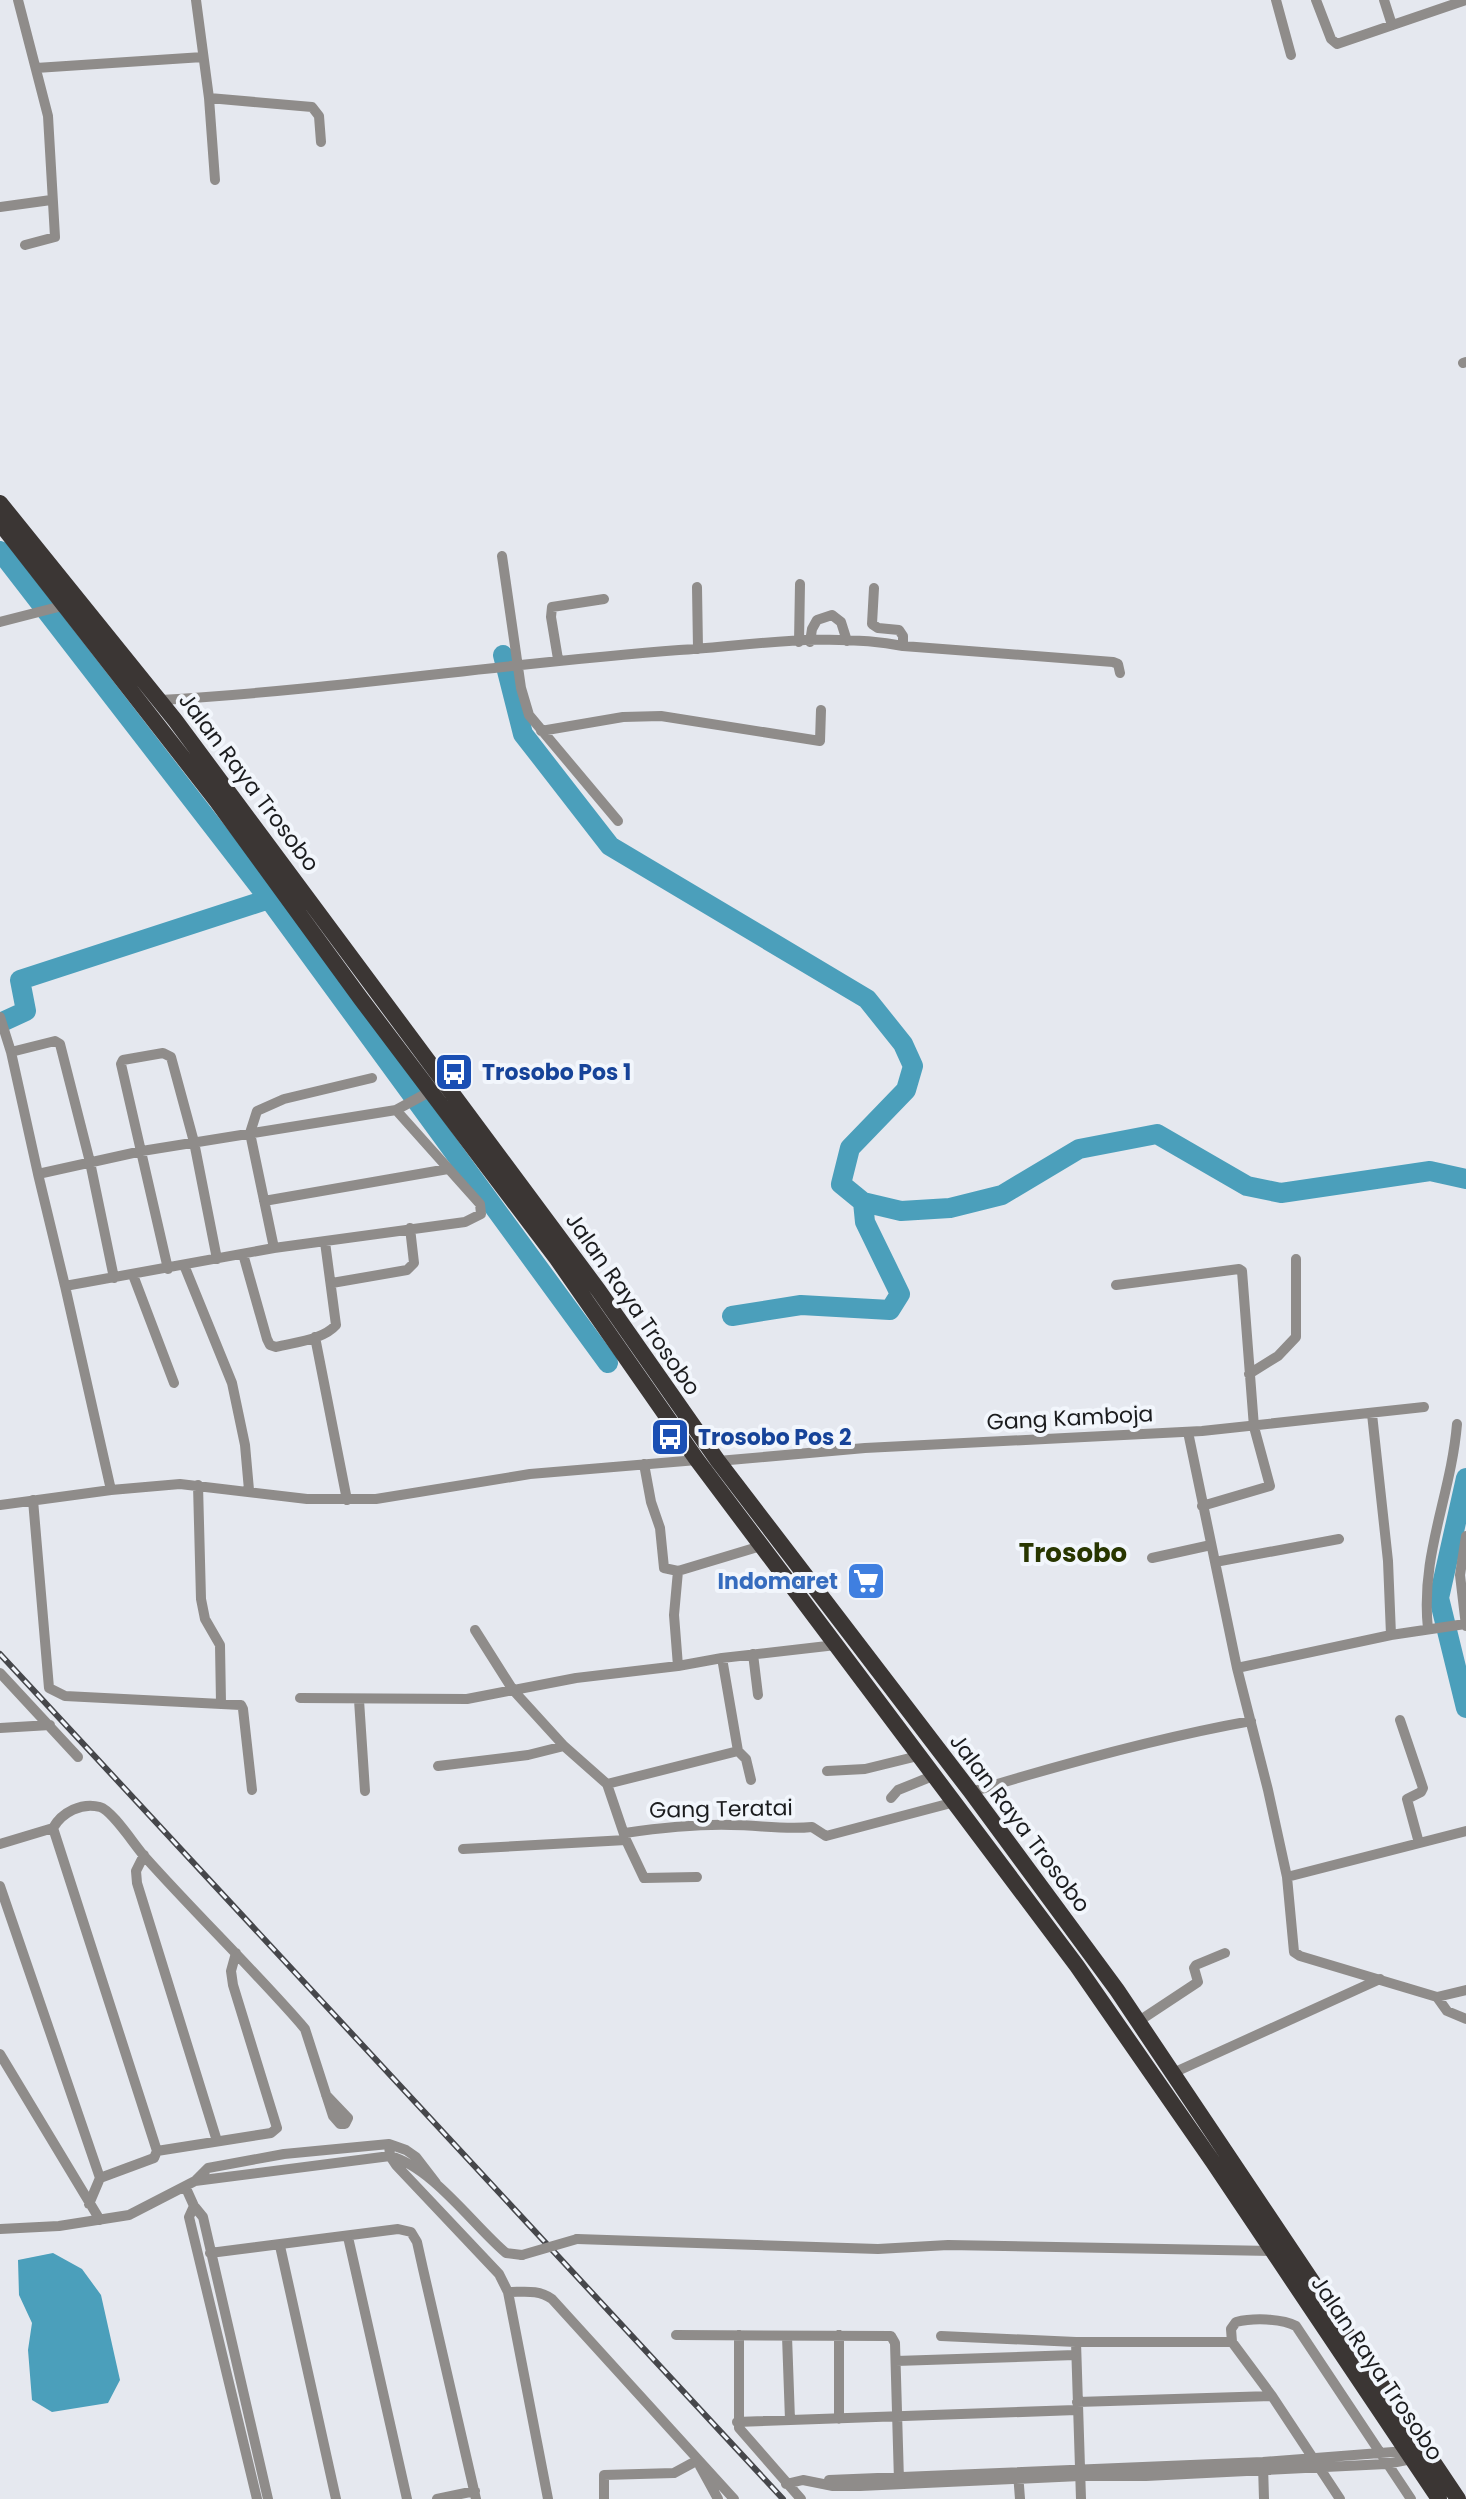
<svg xmlns="http://www.w3.org/2000/svg" width="1466" height="2499" viewBox="0 0 1466 2499" font-family="Poppins,sans-serif">
<rect width="100%" height="100%" fill="#e5e8ef"/>
<path fill="#4b9fbb" d="M53 2253 82 2269 101 2295 120 2380 108 2403 52 2412 32 2400 28 2350 32 2323 19 2295 18 2260Z"/>
<g fill="none" stroke-linecap="round" stroke-linejoin="round">
<path stroke="#4b9fbb" stroke-width="20" d="M0 551 269 899 608 1363
M503 655 523 734 610 846 867 999 903 1044 913 1066 906 1090 850 1148 841 1184 863 1202 901 1211 950 1208 1002 1195 1079 1149 1157 1134 1247 1186 1281 1193 1430 1171 1466 1179
M0 1023 26 1011 20 980 269 899
M732 1316 801 1305 890 1310 900 1294 865 1222 863 1202
M1466 1478 1439 1598 1466 1708"/>
<path stroke="#8f8c8a" stroke-width="10" d="M18 0 48 116 55 237 25 245
M196 0 209 98 215 180
M1276 0 1291 55
M1316 0 1331 39 1337 44 1466 0
M1384 0 1392 25
M36 68 203 57
M209 98 312 107 319 116 321 142
M0 207 51 200
M1463 363 1466 362
M502 556 521 688 529 715 618 821
M697 587 698 649
M874 588 872 624 878 628 899 630 903 636V646
M0 622 66 605
M799 642 800 584
M810 642 812 629 817 620 832 615 841 622 847 641
M558 659 551 617 552 607 604 599
M160 700C334 690 506 663 679 650 752 645 831 632 903 646L1113 662 1118 664 1120 673
M541 731 623 717 661 716 820 741 821 710
M0 1017 11 1052 38 1174 142 1151 396 1110 431 1091
M11 1052 55 1041 60 1044 90 1162 114 1278
M38 1174 65 1286 274 1248 465 1222 481 1214 480 1204 396 1110
M264 1201 448 1169
M274 1248 250 1133 257 1111 284 1099 372 1078
M243 1254 267 1339 270 1345 276 1347C295 1342 323 1340 336 1325L325 1242
M184 1265 232 1383 245 1445 249 1490
M168 1269 121 1064 123 1060 163 1053 171 1057 194 1142 217 1259
M133 1275 174 1383
M332 1283 407 1270 414 1263 410 1228
M1116 1285 1239 1269 1242 1271 1254 1427 1270 1486 1202 1506
M65 1286 111 1490
M315 1337 347 1500
M1249 1374 1278 1356 1296 1337V1259
M1372 1414 1388 1561 1391 1635
M1188 1432 1237 1668 1268 1790 1287 1877 1294 1952 1300 1956 1437 1997 1466 1990
M718 1461 865 1448 1202 1431 1424 1407
M644 1464 651 1502 660 1528 664 1568 678 1571
M198 1485 201 1599 205 1619 220 1645 221 1703
M33 1500 49 1688 65 1696 241 1705 243 1709 252 1790
M0 1505 111 1490 180 1484 307 1499H376L530 1474 697 1460
M1466 1536 1460 1575 1466 1626
M1152 1558 1211 1545
M1215 1562 1339 1539
M1428 1629C1420 1555 1451 1496 1457 1424
M475 1630 513 1690 564 1746 607 1784
M753 1654 758 1695
M678 1666 674 1615 678 1571 761 1546
M1237 1668 1391 1635 1465 1624
M0 1673 78 1757
M300 1698 467 1699 576 1678 678 1666 722 1658 836 1645
M359 1700 365 1791
M1400 1720 1423 1788 1421 1792 1407 1799 1419 1843
M0 1728 50 1725
M738 1751 746 1759 751 1780
M438 1766 528 1755 564 1746
M827 1771 865 1769 918 1756
M971 1792C1063 1764 1156 1738 1251 1721
M891 1798 898 1790 935 1775
M625 1833C660 1828 695 1824 731 1825 758 1825 785 1830 812 1827L826 1836 955 1802
M626 1840 644 1878 697 1877
M0 1844 53 1828
M463 1849 626 1840 607 1784 738 1751 722 1658
M144 1855 136 1871 137 1883 217 2141
M1287 1877 1466 1831
M0 1886 100 2178 89 2204
M236 1953 231 1971 233 1985 277 2128 271 2133 157 2151 53 1828C62 1812 82 1802 100 1807 112 1810 135 1846 145 1857 195 1913 250 1966 300 2023L305 2029 333 2116 340 2124H345L348 2118 326 2095
M1437 1997 1447 2011 1466 2019
M1139 2021 1198 1982 1194 1968 1196 1965 1225 1953
M0 2054 100 2220
M1173 2073 1380 1979
M389 2144 390 2156 396 2165 499 2274 508 2292 548 2499
M100 2178 154 2158 157 2151
M195 2181 390 2156C432 2167 473 2225 506 2253L522 2255
M185 2186 194 2206 203 2217 268 2499
M194 2206 189 2217 257 2499
M0 2229 59 2226 129 2215 195 2181 208 2168 284 2154 389 2144 406 2150 416 2157 436 2183
M348 2237 407 2499
M577 2239 878 2249 948 2245 1272 2251
M280 2246 336 2499
M210 2253 398 2229 411 2232 417 2242 423 2269 476 2499
M508 2292C524 2292 538 2289 552 2299L734 2499
M676 2335 891 2336 895 2343 899 2481
M739 2335V2428L801 2499
M839 2335V2419
M787 2336 790 2420
M941 2336 1076 2342
M896 2361 1075 2355
M1077 2402 1272 2396
M737 2422 1076 2410
M1263 2465 1264 2499
M700 2466 718 2499
M1018 2473 1020 2499
M829 2480 1263 2462 1406 2451
M786 2484 803 2480 833 2486H860L1080 2476H1146L1386 2464 1412 2459
M437 2499 475 2491
M604 2499V2475L674 2473 698 2460
M1081 2499 1076 2342H1232
M1340 2499 1272 2396 1232 2342 1231 2329 1236 2322C1252 2318 1281 2318 1296 2326L1411 2499"/>
<path stroke="#3b3634" stroke-width="16" d="M0 503 175 720 599 1291 718 1461 971 1792 1117 1990 1458 2499
M0 523 216 800 361 999 557 1259 697 1460 1077 1966 1213 2162 1439 2499"/>
<g stroke="#46474b" stroke-width="6">
<path id="rail" d="M0 1654 783 2499"/>
</g>
<use href="#rail" stroke="#f2f6fc" stroke-width="3" stroke-dasharray="9" stroke-linecap="butt"/>
<path stroke="#8f8c8a" stroke-width="10" d="M522 2255 577 2239"/>
</g>
<defs>
<g id="bus-square" transform="scale(2)"><rect x="-9" y="-9" width="18" height="18" rx="4" fill="#1a4fb4" stroke="#f2f6fc"/><path d="M-5-6H5V4H4V6H2V4H-2V6H-4V4H-5ZM-3.5-4V0h7V-4ZM-3.5 1.2v1.5H-2V1.2ZM2 1.2v1.5H3.5V1.2Z" fill="#fff"/></g>
<g id="supermarket-square" transform="scale(2)"><rect x="-9" y="-9" width="18" height="18" rx="4" fill="#3f7fe0" stroke="#f2f6fc"/><path d="M-6-5.5h2.5l.6 2H6L4.5 2H-2.5L-4.4-4H-6ZM-1.5 3.2a1.3 1.3 0 1 0 .1 0ZM3 3.2a1.3 1.3 0 1 0 .1 0Z" fill="#fff"/></g>
</defs>
<g fill-rule="evenodd">
<use href="#bus-square" x="454" y="1072"/>
<use href="#bus-square" x="670" y="1437"/>
<use href="#supermarket-square" x="866" y="1581"/>
</g>
<g text-anchor="middle" dominant-baseline="central" stroke-width="8" stroke-linejoin="round" paint-order="stroke">
<g font-size="22" fill="#1b1c1e" stroke="#f2f6fc">
<text transform="translate(249 782) rotate(53)">Jalan Raya Trosobo</text>
<text transform="translate(633 1304) rotate(55)">Jalan Raya Trosobo</text>
<text transform="translate(1070 1418) rotate(-3)">Gang Kamboja</text>
<text transform="translate(721 1809) rotate(-1)">Gang Teratai</text>
<text transform="translate(1020 1823) rotate(53)">Jalan Raya Trosobo</text>
<text transform="translate(1377 2368) rotate(56)">Jalan Raya Trosobo</text>
</g>
<g font-size="22" font-weight="bold" fill="#164399" stroke="#f2f6fc" text-anchor="start">
<text x="482" y="1072">Trosobo Pos 1</text>
<text x="698" y="1437">Trosobo Pos 2</text>
</g>
<g font-size="22" font-weight="bold" fill="#366cbe" stroke="#f2f6fc" text-anchor="end">
<text x="838" y="1581">Indomaret</text>
</g>
<g font-size="26" font-weight="bold" fill="#283600" stroke="#f2f6fc">
<text x="1073" y="1553">Trosobo</text>
</g>
</g>
</svg>
